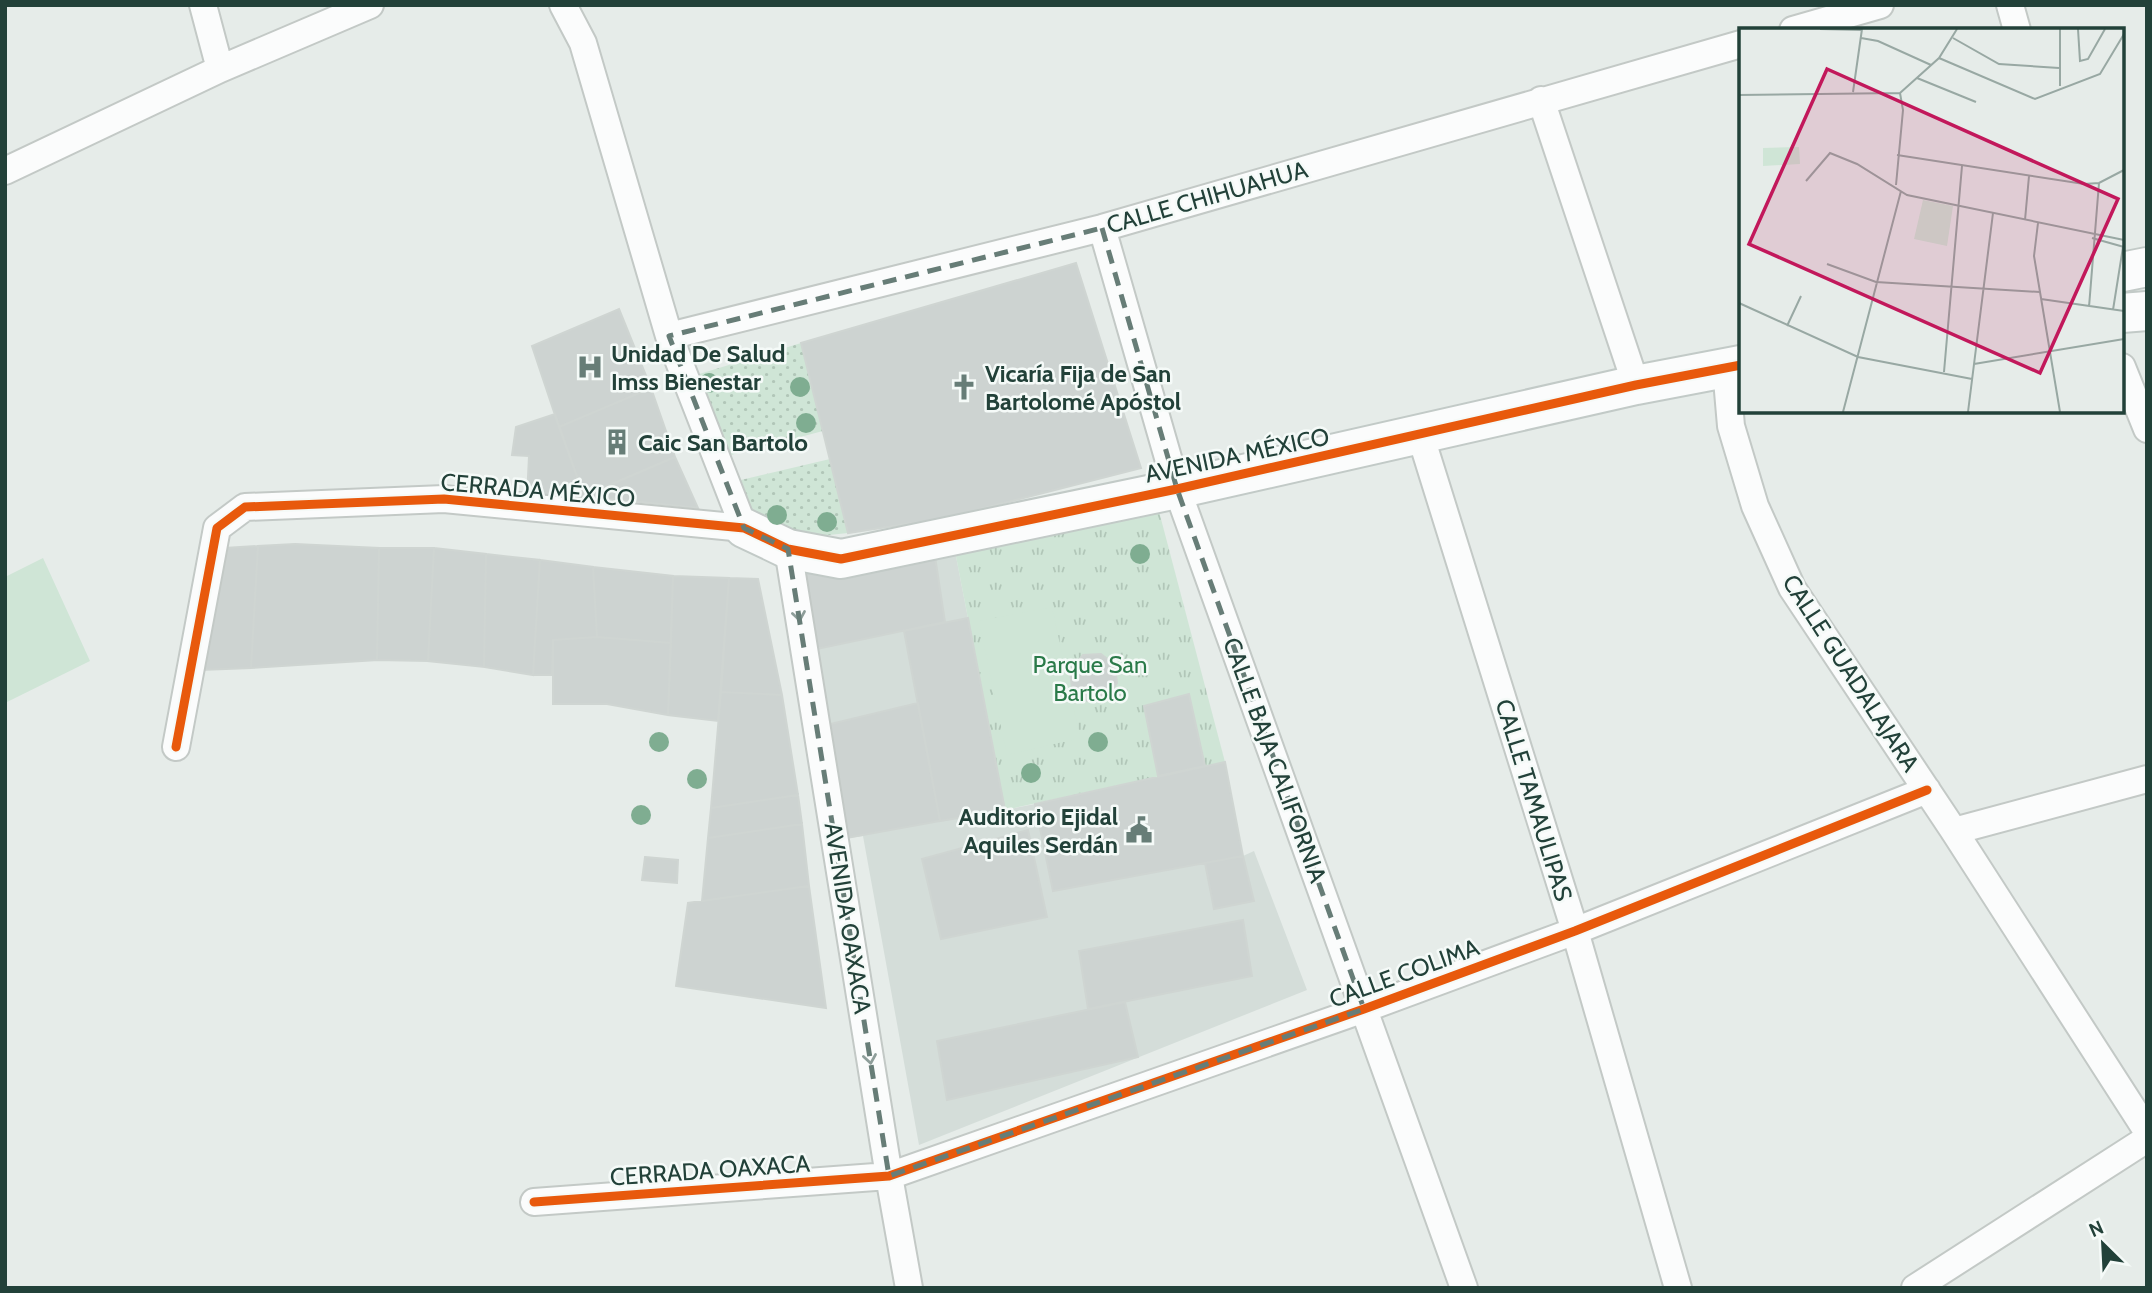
<svg xmlns="http://www.w3.org/2000/svg" width="2152" height="1293" viewBox="0 0 2152 1293" font-family="Cabin,sans-serif">
<defs>
<pattern id="grass-tufts" width="24" height="20" patternUnits="userSpaceOnUse" patternTransform="scale(1.75)"><rect width="24" height="20" fill="#cfe5d6"/><path d="M3 7l-1-3M5 7V3M7 7l1-3M15 17l-1-3M17 17v-4M19 17l1-3" fill="none" stroke="#b1c6b8"/></pattern>
<pattern id="garden-dots" width="8" height="8" patternUnits="userSpaceOnUse" patternTransform="scale(1.75)"><rect width="8" height="8" fill="#cfe5d6"/><path d="M2 2h.1M6 6h.1" fill="none" stroke="#b1c6b8" stroke-width="1.8" stroke-linecap="round"/></pattern>
</defs>
<rect width="100%" height="100%" fill="#e6ece9"/>
<path fill="#d4ddd9" d="M954 546 1005 810 1035 804 1053 891 1243 856 1254 851 1307 990 919 1145 863 836 835 840 794 565Z"/>
<path fill="url(#grass-tufts)" d="M1156 500 1225 762 1005 810 954 546Z"/>
<path fill="url(#garden-dots)" d="M801 343 823 431 727 456 696 375Z
M830 459 848 533 790 539 753 513 741 480Z"/>
<path fill="#cfe5d6" d="M43 558 90 661 5 703V577Z
M1052 607 1080 738 1007 755 979 621Z"/>
<path fill="#cdd3d1" stroke="#cfd5d2" stroke-width="2" d="M1076 263 1141 468 945 518 848 533 801 343Z
M619 309 651 388 559 427 532 346Z
M651 388 675 457 584 496 559 427Z
M555 414 584 496 527 498 529 456 512 455 516 427Z
M675 457 698 508 584 496Z
M295 544 379 548 377 660 251 668 258 546Z
M258 546 251 668 201 670 225 548Z
M379 548H434L428 661 377 660Z
M434 548 486 554 484 667 428 661Z
M934 550 945 622 807 651 794 565Z
M486 554 540 560 533 675 484 667Z
M540 560 593 567 597 637 553 640 552 675H533Z
M593 567 673 576 671 643 597 637Z
M673 576 729 578 718 721 668 715Z
M729 578 758 579 782 695 721 692Z
M968 618 1005 810 940 821 904 631Z
M597 637 671 643 668 715 607 704H553V640Z
M1101 654 1115 665 1117 683 1106 698 1087 701 1072 688 1070 670 1083 655Z
M721 692 782 695 798 795 711 808Z
M1189 694 1205 766 1158 776 1144 706Z
M918 703 940 821 835 840 818 727Z
M1225 762 1243 856 1053 891 1035 804Z
M798 795 802 824 708 838 711 808Z
M802 824 809 886 702 901 708 838Z
M1028 830 1047 917 941 939 922 859Z
M1243 856 1254 901 1214 909 1205 863Z
M645 857 678 860 677 883 642 880Z
M809 886 826 1008 676 986 688 903Z
M1243 920 1252 976 1088 1009 1079 951Z
M1125 1002 1138 1057 947 1100 937 1041Z"/>
<g fill="none" stroke-linecap="round" stroke-linejoin="round">
<g stroke="#c3c9c6" stroke-width="30">
<path id="street" d="M203 5 220 69
M2010 5 2017 30
M1793 30 1880 5
M1541 100 1636 385
M5 171 220 69 370 5
M1102 228 1177 489 1464 1288
M669 336 1102 228 1741 44
M2122 367 2147 429
M1726 368 1731 426 1755 506 1792 588 1954 831 2147 1131
M1420 434 1575 931 1678 1288
M788 549 889 1176 909 1288
M176 747 217 528 245 507 444 499 744 528 669 336 583 43 563 5
M1954 831 2147 779
M534 1202 889 1176 1364 1009 1575 931 1927 790
M1915 1288 2147 1139"/>
</g>
<g stroke="#c2cac7" stroke-width="42">
<path id="secondary" d="M2122 272 2147 267
M2122 313 2147 311
M744 528 788 549 841 559 1177 489 1636 385 1741 365"/>
</g>
<use href="#street" stroke="#fbfcfc" stroke-width="26"/>
<use href="#secondary" stroke="#fbfcfc" stroke-width="38"/>
<g stroke="#f5faf8" stroke-width="13">
<path id="cycleway" d="M176 747 217 528 245 507 444 499 744 528 788 549 841 559 1177 489 1636 385 1741 365
M534 1202 889 1176 1364 1009 1575 931 1927 790"/>
</g>
<use href="#cycleway" stroke="#e8590c" stroke-width="9"/>
</g>
<g fill="#7fad91">
<circle cx="709" cy="383" r="10"/>
<circle cx="800" cy="387" r="10"/>
<circle cx="806" cy="423" r="10"/>
<circle cx="777" cy="515" r="10"/>
<circle cx="827" cy="522" r="10"/>
<circle cx="1140" cy="554" r="10"/>
<circle cx="659" cy="742" r="10"/>
<circle cx="1098" cy="742" r="10"/>
<circle cx="1031" cy="773" r="10"/>
<circle cx="697" cy="779" r="10"/>
<circle cx="641" cy="815" r="10"/>
</g>
<defs><path id="oneway-chevron" d="M-2-3.5L2.5 0L-2 3.5" fill="none" stroke-width="1.6" stroke-linecap="round" stroke-linejoin="round" transform="scale(1.75)"/></defs>
<g stroke="#8e9e9a">
<use href="#oneway-chevron" transform="translate(799 616) rotate(81)"/>
<use href="#oneway-chevron" transform="translate(870 1059) rotate(81)"/>
</g>
<path fill="none" stroke="#677d77" stroke-width="5" stroke-dasharray="14 9" stroke-linejoin="round" d="M1102 228 1177 489 1364 1009 889 1176 788 549 744 528 669 336Z"/>
<defs>
<g id="hospital-bare" transform="scale(2.1)"><path d="M-5-5h3v3.5h4V-5h3V5h-3V1.5h-4V5h-3Z" fill="#677d77" stroke="#f5faf8" stroke-width="2.5" paint-order="stroke"/></g>
<g id="church-bare" transform="scale(2.1)"><path d="M-1.2-6h2.4v3.5h3.3v2.4h-3.3V6h-2.4V-.1h-3.3v-2.4h3.3Z" fill="#677d77" stroke="#f5faf8" stroke-width="2.5" paint-order="stroke"/></g>
<g id="building-bare" transform="scale(2.1)"><path d="M-4-6H4V6H1V3H-1V6H-4ZM-2.5-4.3h1.7v1.8h-1.7ZM.8-4.3h1.7v1.8H.8ZM-2.5-1h1.7V.8h-1.7ZM.8-1h1.7V.8H.8Z" fill="#677d77" stroke="#f5faf8" stroke-width="2.5" paint-order="stroke"/></g>
<g id="civic-bare" transform="scale(2.1)"><path d="M-.6-6.5H3V-4.5H.6V-3L4-1V1h2V6H-6V1h2V-1L-.6-3ZM-1.2 2.5V6h2.4V2.5Z" fill="#677d77" stroke="#f5faf8" stroke-width="2.5" paint-order="stroke"/></g>
</defs>
<g fill-rule="evenodd">
<use href="#hospital-bare" x="590" y="367"/>
<use href="#church-bare" x="964" y="387"/>
<use href="#building-bare" x="617" y="442"/>
<use href="#civic-bare" x="1139" y="830"/>
</g>
<g text-anchor="middle" dominant-baseline="central" stroke-width="5" stroke-linejoin="round" paint-order="stroke">
<g font-size="24" fill="#224139" stroke="#f5faf8">
<text transform="translate(1207 197) rotate(-16)">CALLE CHIHUAHUA</text>
<text transform="translate(1237 455) rotate(-12)">AVENIDA MÉXICO</text>
<text transform="translate(538 490) rotate(5)">CERRADA MÉXICO</text>
<text transform="translate(1851 673) rotate(57)">CALLE GUADALAJARA</text>
<text transform="translate(1275 760) rotate(70)">CALLE BAJA CALIFORNIA</text>
<text transform="translate(1534 800) rotate(73)">CALLE TAMAULIPAS</text>
<text transform="translate(848 918) rotate(81)">AVENIDA OAXACA</text>
<text transform="translate(1404 973) rotate(-20)">CALLE COLIMA</text>
<text transform="translate(710 1170) rotate(-4)">CERRADA OAXACA</text>
</g>
<g font-size="24" font-weight="bold" fill="#224139" stroke="#f5faf8" text-anchor="start">
<text x="611" y="353">Unidad De Salud<tspan x="611" dy="28">Imss Bienestar</tspan></text>
<text x="985" y="373">Vicaría Fija de San<tspan x="985" dy="28">Bartolomé Apóstol</tspan></text>
<text x="638" y="442">Caic San Bartolo</text>
<text x="1118" y="816" text-anchor="end">Auditorio Ejidal<tspan x="1118" dy="28">Aquiles Serdán</tspan></text>
</g>
<g font-size="24" fill="#2a7a49" stroke="#f5faf8">
<text x="1090" y="664">Parque San<tspan x="1090" dy="28">Bartolo</tspan></text>
</g>
</g>
<g transform="translate(1739 28)">
<rect width="385" height="385" fill="#e6ece9"/>
<path d="M184 172 214 178 208 218 175 211Z" fill="#cfe5d6"/>
<path d="M60 119 61 136 24 138V120Z" fill="#cfe5d6"/>
<path fill="none" stroke="#98a8a3" stroke-width="2" d="M81 1 123 2M339 1 341 33 349 31 366 1M122 10 139 13 192 37M214 10 260 36 320 40M200 30 296 71 361 46 385 6M178 50 237 74M321 58V1M114 64 123 1M161 65 200 30 218 1M0 67 161 65M158 127 345 156 360 155 385 142M67 153 91 125 118 136 168 167 385 212M157 157 164 82 161 65M286 192 290 148M299 195 295 228 321 384M353 210 385 219M88 236 137 254 301 264M302 271 385 283M0 275 119 329 233 351M350 279 360 155M374 282 384 219M48 298 62 268M235 336 385 311M205 344 223 138M104 384 162 163M229 384 254 185"/>
<path fill="#c2185b" fill-opacity="0.15" stroke="#c2185b" stroke-width="3.5" d="M88 41 379 171 301 345 10 216Z"/>
<rect width="385" height="385" fill="none" stroke="#224139" stroke-width="3.5"/>
</g>
<rect width="2152" height="1293" fill="none" stroke="#224139" stroke-width="14"/>
<g transform="translate(2103 1244) rotate(336)" stroke="#f5faf8" stroke-width="5" paint-order="stroke">
<path d="M0-5L12 26L0 18L-12 26Z" fill="#224139"/>
<text y="-10" font-size="19" font-weight="bold" text-anchor="middle" fill="#224139">N</text>
</g>
</svg>
